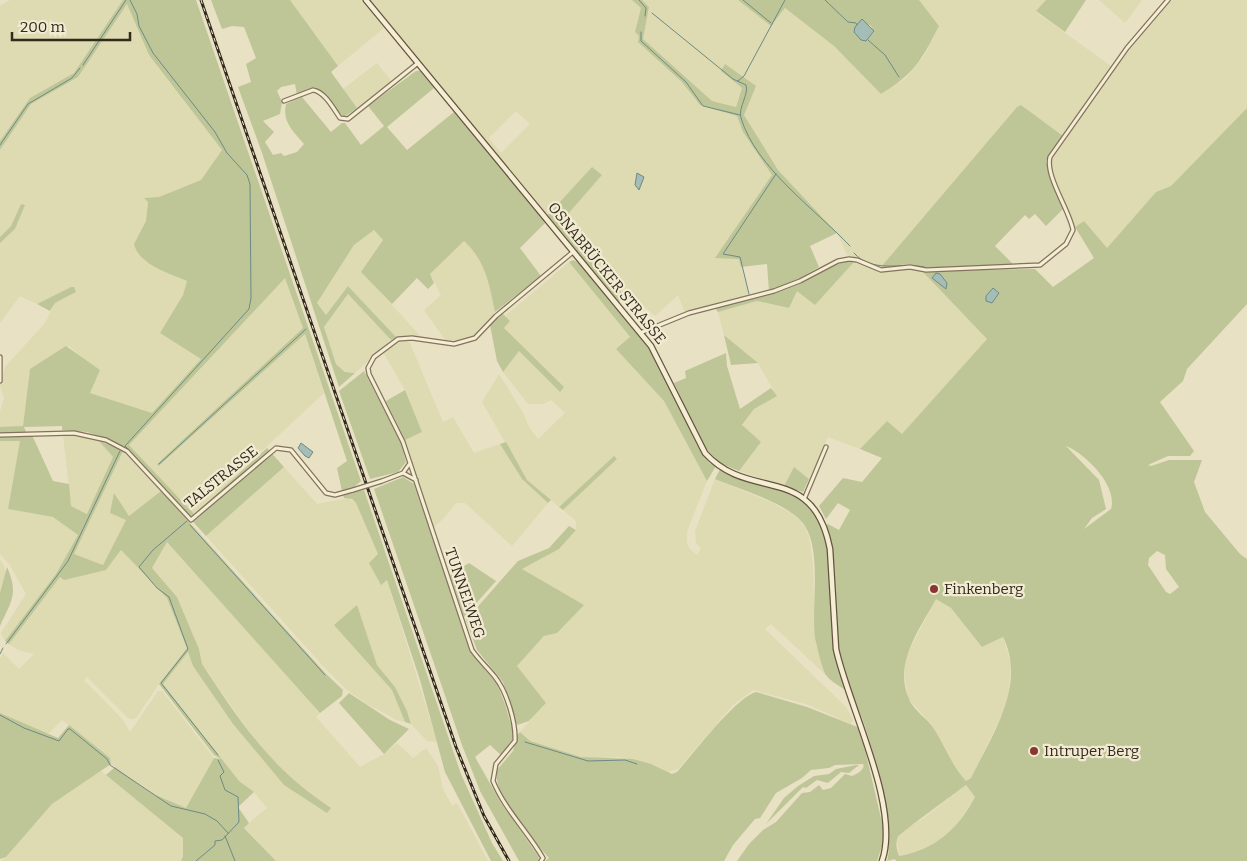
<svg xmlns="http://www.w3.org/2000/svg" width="1247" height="861" viewBox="0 0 1247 861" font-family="Bitter,serif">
<rect width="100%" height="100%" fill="#e9e1c3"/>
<path fill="#dedab1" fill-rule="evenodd" d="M10 0H123L74 73 30 98 0 141V6Z
M290 0H361L384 28 338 66Z
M369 0H632L642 8 635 32 681 81 696 101 705 108 722 110 737 116 743 132 773 175 716 258H739L749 295 685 313 678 295 655 316 628 292 624 295 559 222 602 175 592 168 547 216ZM516 111 530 124 501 153 489 138Z
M642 0H738L771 26 785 8 834 46 881 94 906 78 924 56 939 26 919 0H1046L1036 12 1111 66 1063 136 1021 105 1017 107 881 267 847 255 837 233 778 170 744 115 755 86 721 71 742 88 736 107 712 101 643 39 649 7Z
M1099 0H1142L1125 23Z
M1172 0H1247V108L1171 186 1156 192 1106 249 1084 221 1075 227 1051 169V161L1129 50Z
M127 3 149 55 222 150 201 180 159 197 145 198 148 202 146 221 134 244 145 261 187 281 183 295 160 333 202 359 152 413 90 393 100 370 89 364 69 346 30 369 23 427H0V412L4 398 0 386 5 367 45 323 55 303 73 294 71 287 37 304 20 296 0 323V243L15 229 21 204 11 226 0 237V150L31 104 78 77Z
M377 63 392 82 357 108 343 89Z
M374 230 383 240 362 272 422 338 396 337 348 286 326 315 317 303 354 245Z
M464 241 476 252 487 273 495 312 473 336 458 341H446L424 310 441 295 430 274Z
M569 262 630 338 616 349 664 401 707 481 687 531V543L690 549 697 555 701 548 696 543 695 531 715 479 773 503 794 515 804 525 809 537 813 563 815 638 826 675 771 624 765 629 846 707 853 720 851 724 806 704 753 690 733 705 678 769 668 772 651 764 618 757 594 759 581 757 530 741 520 732 546 703 517 666 544 636 557 633 521 569 559 549 576 530V521L563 510 617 459 613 457 559 507 527 480 482 402 499 374 522 411 529 427 538 439 565 413 551 400 543 404H528L503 372 519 351 560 392 504 328 510 321 505 316Z
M854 262 881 272 911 269 922 271 987 339 902 435 887 421 860 449 828 437 809 479 794 468 784 486 739 471 761 442 742 426 754 409 776 395 758 363 724 335 718 312 757 301 789 308 797 290 815 305Z
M285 277 304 328 157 464 160 466 305 334 324 393 194 514 129 445Z
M348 294 391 340 355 373 346 372 336 364 324 327Z
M409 341 443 422 453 417 474 453 500 444 522 479 548 503 512 546 465 503H456L446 516 434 527 405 440 422 432 405 390 383 352 399 342Z
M63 435 86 437 98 440 113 457 88 514 71 506Z
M0 441H20L8 509 53 517 78 535 56 574 5 641 1 633 26 594 10 565 0 554Z
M123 451 161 491 129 516 114 494 126 520 103 565 74 554Z
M284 467 317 504 348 498 356 503 378 554 381 584 387 580 437 742 427 741 411 724 407 711 395 687 377 665 357 605 375 668 392 690 405 722 397 720 367 704 346 689 323 666 206 536Z
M167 542 320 713 316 717 360 767 384 754 397 743 413 758 426 748 438 766 443 789 452 806 457 803 488 861H276L244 827 267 808 254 792 239 781 163 684 188 652 193 666 233 724 284 785 331 808 306 792 260 747 202 664 199 649 177 597 152 568Z
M121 550 167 598 187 648 159 684 136 718 132 719 128 718 87 677 84 680 123 720 130 732 158 691H162L214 758 186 808 151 793 111 764 110 758 62 720 47 735 0 713V658L3 653 19 669 34 654 18 650 9 644 60 577 106 570Z
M0 560 5 568 6 578 0 593Z
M936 599 951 608 982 647 1003 637 1011 664 1008 698 1003 712 971 778 966 781 959 773 930 723 908 698 905 677V658Z
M101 771 183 838V856L181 861H0L6 857 52 804Z
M966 785 975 797 958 823 944 838 928 849 899 856 897 841 901 832 924 818Z"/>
<path fill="#bec698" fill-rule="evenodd" d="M123 0H196L361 481 354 487 342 491 337 468 347 461 305 334 159 466 157 464 303 328 285 278 129 445 194 514 267 448 284 467 206 536 128 450 107 439 87 432 62 430V426L24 427 26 432 0 434V427L23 426 30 369 66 346 100 370 90 393 152 413 201 359 160 333 183 295 187 281C169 273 139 265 134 244L146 221 148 202 144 198 159 197 201 180 222 150 149 55 127 4 78 77 31 104 0 150V141L30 98 74 73Z
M211 0H290L338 66 331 72 357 108 344 117 315 87 297 95 295 84 281 87 277 91 282 102 280 114 263 121 274 132 265 142 273 155 281 153 284 156 297 152 304 144C293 131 282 122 286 104L302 97 331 132 342 123H345L361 145 384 126 368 106 416 71H420L434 88 387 127 407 150 454 112 546 222 520 248 541 276 495 312C489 284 486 261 464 241L430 274 434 283 428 289 417 278 392 304 361 272 383 240 374 230 354 245 317 303 326 315 348 286 396 337 391 340 348 294 324 327 336 364 345 372 355 373 339 387 261 150 238 87 251 82 246 64 256 58 244 27 232 26 222 29Z
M632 0H642L649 7 643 39 712 101 736 107 742 88 721 71 725 64 756 86 744 115 778 170 837 233 810 246 819 267 798 279 769 291 767 264 741 267 739 259 715 258 772 175 743 132 737 116 700 105 681 81 638 42 639 36 635 32 641 8Z
M738 0H919L939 26C921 61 915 73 881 94L834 46 785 8 771 26ZM861 21 871 26 874 32 866 41 861 40 855 27Z
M1046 0H1086L1065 32 1036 11Z
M1021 105 1063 136 1046 161 1050 176 1064 208 1046 226 1035 214 1029 219 1025 215 995 246 1015 266 927 268 910 264 881 267 1017 107Z
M1247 108V304L1187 369 1183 381 1160 402 1194 451 1190 456H1168L1148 465 1151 466 1169 460H1202L1194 482 1205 512 1240 554 1247 559V861H896L895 859 887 861C896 832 870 728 854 700 848 688 833 685 826 675 822 669 817 646 815 638 811 607 822 553 805 526 791 504 739 489 715 479L720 469 794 495C809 503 815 513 822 528L828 524 839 530 850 510 838 503 826 519 819 506 843 478 862 482 882 458 860 449 887 421 902 434 987 339 922 271 1035 269 1053 287 1094 258 1075 227 1084 221 1107 248 1156 192 1171 186ZM1066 446C1086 454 1118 486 1111 509L1084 529 1092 518 1106 509 1099 480ZM1157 551 1165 555 1166 569 1179 587 1170 594 1166 592 1148 565 1149 558ZM936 599 951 608 982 647 1003 637C1027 685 992 735 971 778L966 781C952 766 945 746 934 729 927 718 914 711 909 699 893 663 920 629 936 599ZM966 785 975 797C958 829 935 850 899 856 897 850 895 844 898 837 900 833 957 792 966 785Z
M592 167 602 175 560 223 624 295 619 302 547 216Z
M21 204 25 205 15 229 0 243V237L11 226Z
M573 260 578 262 650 350 662 370 697 445 709 463 716 466 707 481 664 401 616 349 630 337 569 262Z
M848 261 854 262 815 305 797 291 789 308 757 301 718 312 715 308C743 301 773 296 800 284 816 276 830 265 848 261Z
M71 287H74L76 292 55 303 50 311 37 304Z
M502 313 510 321 504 328 564 387 560 392 519 351 503 372 497 361 490 325Z
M724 335 758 363 731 365Z
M726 353 727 366 740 409 771 388 777 396 754 409 742 425 761 442 739 471 720 463 702 444 674 383 686 378 685 371Z
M364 371 402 445 406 462 398 472 370 479 339 391Z
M405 390 422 432 405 440 386 401Z
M32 435 53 481 69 484 71 506 87 514 113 457 98 440 123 451 74 554 103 565 126 520 110 513 114 493 129 516 161 491 326 674 343 690 342 696 320 713 167 542 152 568 177 597 199 649 202 664C241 723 271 769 331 808L327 813 284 785 233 724 193 666 188 652 163 684 239 781 254 792 238 807 249 823 244 828 276 861H181L183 856V838L106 775 115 767 151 793 186 808 214 758 221 759 214 755 159 684 187 648 167 598 121 550 106 570 64 580 60 577 9 644 5 641 56 574 78 535 53 517 8 509 20 441H0V437Z
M506 442 527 480 551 500 548 503 522 479 500 444Z
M614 456 617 459 563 510 559 507Z
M794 467 809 479 803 492 784 486Z
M403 477 414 484 470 649 497 684 505 704 513 731V739L510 746 501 755 490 745 475 757 501 803 539 857 538 861H519L480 791 462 745 374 489Z
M364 490 461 774 492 843 503 861H491L445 772 420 680 387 580 381 585 369 563 378 554 356 503 352 499 344 498 343 495Z
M569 526 576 530 559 549 522 569 584 605 557 633 544 636 517 666 546 703 529 721 517 725 503 682 477 650 466 620 518 561 549 548Z
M469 563 496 581 464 617 450 575Z
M7 567C19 595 11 601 0 626V593Z
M357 605 377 665 395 687 407 711 411 724 405 722 392 690 334 625Z
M756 692 807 707 860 728 883 827V843L877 861H737L749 844 763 830 776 822 802 793 810 792 819 785 823 790 831 788 845 774 852 776C857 774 866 769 863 764L835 765 829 768 811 770 802 778 776 793 760 818 755 819 733 845 724 861H545L549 858C532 839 492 796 497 770L513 751 517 735 520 732 530 741 581 757 633 759 651 764 672 774 677 772C693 754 736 697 756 692Z
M349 693 390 720 409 729 384 754 339 703Z
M0 713 58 738 69 725 110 758 111 764 52 804 6 857 0 859Z
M856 765H859L849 773 841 772 828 783 817 780 806 788 803 787 766 824 784 798 798 786 814 776 829 774 836 769Z"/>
<path fill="#a5bdb7" stroke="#6d8a85" d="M862 19 874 31 866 41 861 40 854 32 855 27Z
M637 173 644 177 639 190 635 185Z
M936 273 940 274 947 283 946 289 932 278Z
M993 288 999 293 992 303 986 301V296Z
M301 443 313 452 309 458 305 456 298 448Z"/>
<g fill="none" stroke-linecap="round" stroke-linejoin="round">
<path stroke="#6d8a85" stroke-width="1" d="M130 0 137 14 139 26 153 53 215 132 227 153 247 175 250 184 251 298 249 309 125 446 187 513
M639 0 646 8 645 16
M743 0 771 23
M825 0 848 22 856 23 857 25
M652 13 733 79 746 85C749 95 738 107 741 118 756 168 815 209 850 246
M641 32V41L686 82 703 106 740 115
M868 40 885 55 899 77
M83 65 126 0
M738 81 744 76 785 0
M0 145 28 104 72 78 80 68
M854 253C872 274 901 262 924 267
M749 294 740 257 723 254 776 174
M159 464 306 329
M187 521 153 550 139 567 157 588 169 597 188 649 161 683 218 755
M190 525 325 675
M6 644 68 561 120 451
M0 654 3 648
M0 715 24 728 59 741 68 729H70L107 759 110 765 171 806 205 814 217 821 228 833
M525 742 588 761 625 760 637 764
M225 836 235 861
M196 861 215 845V841L222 840 239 822 238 797 225 790 220 776 224 772 218 760"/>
<g stroke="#82735c" stroke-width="5.5">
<path id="minor" d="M284 101 313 90C325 92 333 108 340 118L348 119 418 63
M640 333 689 313 774 291 800 281 838 261 849 259 857 260 881 270 910 267 926 270 1040 265 1066 244 1073 230C1069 209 1045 176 1050 157L1127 48 1168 0
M0 357V381
M0 435 74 433 106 440 127 451 191 520 276 448 291 450 326 493 335 495 353 490
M403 473 416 480
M382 481 403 473 410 463
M805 497 826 447
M541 861 543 858C528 832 505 810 493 781L496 764 515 741C516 723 507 692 495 677 488 668 479 660 472 650L403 442 369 374 368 368 374 357 398 339 412 338 454 344 475 338 496 316 573 252"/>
</g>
<g stroke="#64543f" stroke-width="7">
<path id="secondary" d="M366 0 651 346 705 453C750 503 813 461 830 549L836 649C848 705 901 807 882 861"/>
</g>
<use href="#minor" stroke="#f5eed5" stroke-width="3"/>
<use href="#secondary" stroke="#f5eed5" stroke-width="4.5"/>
<g stroke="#332a1e" stroke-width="3">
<path id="rail" d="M201 0 456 747 484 816 509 861"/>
</g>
<use href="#rail" stroke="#f2ebd2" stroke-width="1" stroke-dasharray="4" stroke-linecap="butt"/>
<g stroke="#82735c" stroke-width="5.5" stroke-linecap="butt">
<path id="minor-bridge" d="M353 490 382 481"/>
</g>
<use href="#minor-bridge" stroke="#f5eed5" stroke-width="3"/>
</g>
<g fill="#8b3631" stroke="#f2ebd2" stroke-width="2">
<circle cx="934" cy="589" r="5"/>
<circle cx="1034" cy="751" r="5"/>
</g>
<g text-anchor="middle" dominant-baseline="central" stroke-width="4.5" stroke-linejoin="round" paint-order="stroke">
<g font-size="15" fill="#332a1e" stroke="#f2ebd2">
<text transform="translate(607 273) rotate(51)">OSNABRÜCKER STRASSE</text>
<text transform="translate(221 477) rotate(-39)">TALSTRASSE</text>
<text transform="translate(465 593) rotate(71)">TUNNELWEG</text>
</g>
<g font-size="15" fill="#332a1e" stroke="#f2ebd2" text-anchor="start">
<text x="944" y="589">Finkenberg</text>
<text x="1044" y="751">Intruper Berg</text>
</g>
</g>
<path d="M12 32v8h118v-8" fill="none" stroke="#332a1e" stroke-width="2.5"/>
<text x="20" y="32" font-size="15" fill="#332a1e" stroke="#f2ebd2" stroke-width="4" paint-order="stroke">200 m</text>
</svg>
